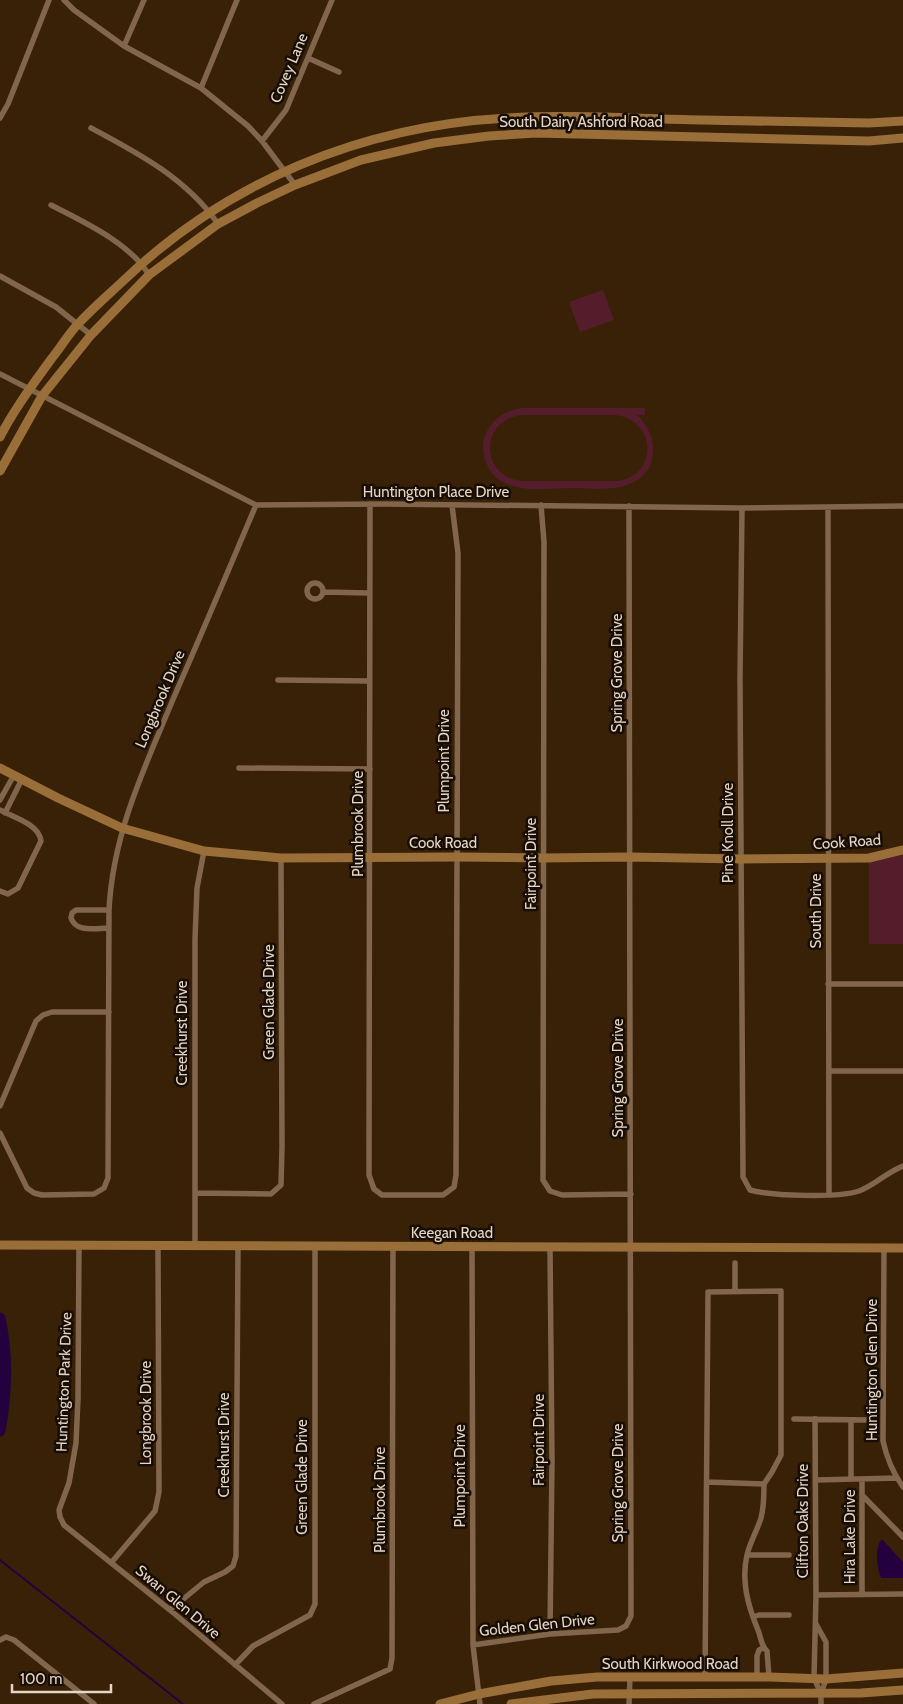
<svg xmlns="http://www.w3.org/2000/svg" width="903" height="1704" viewBox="0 0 903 1704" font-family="Cabin,sans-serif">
<rect width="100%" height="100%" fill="#382107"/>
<path fill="#551d2c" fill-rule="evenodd" d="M603 290 614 320 580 332 569 302Z
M523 408H645V415H637C660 436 660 474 627 485 611 491 591 488 574 488 545 488 498 497 486 462 483 454 482 444 485 436 491 419 506 410 523 408ZM523 415H614C655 418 660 472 620 481H523C479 478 479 418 523 415Z
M903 855V944H869V862Z"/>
<path fill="#25003e" d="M882 1539 903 1562V1578H881C877 1568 874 1548 882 1539Z"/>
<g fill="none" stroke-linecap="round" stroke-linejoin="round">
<path stroke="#25003e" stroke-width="2" d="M0 1560 183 1704"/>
<path stroke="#25003e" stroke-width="11" d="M0 1318C8 1355 7 1393 0 1431"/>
<path stroke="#81664c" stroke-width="5.5" d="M64 0 74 10 124 46 201 88 222 105 248 126 262 141 295 185
M124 46 144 0
M308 58 339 72
M201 88 237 0
M0 118 8 104 49 0
M91 128C138 153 187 179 218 224
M262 141 286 110 332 0
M51 205C84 222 130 243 149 275
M0 276 56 307 91 335
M0 374 256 505 386 504 742 508 903 506
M370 504 369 1175 374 1189 382 1195H443L454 1187 456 1175 458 553 452 505
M541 505 544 542 543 1180 550 1191 562 1195 631 1194
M742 508 740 679 743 1177 750 1190C771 1196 839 1198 859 1191 875 1185 887 1172 903 1166
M828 508 829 1194
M307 591a8 8 0 1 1 16 0a8 8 0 1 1-16 0Z
M323 592 369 593
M278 680 369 681
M239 768 370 769
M0 800 14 775
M0 810C13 817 39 824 41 841L18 888 8 894 0 891
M5 813 22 779
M109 910H76L72 913 71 918C76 933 95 928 109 928
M828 984H903
M829 1071H903
M0 1106 36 1021 43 1015 52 1012H109
M0 1133 27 1188 34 1193 42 1195 94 1194 104 1188 108 1178 109 910C113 832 145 767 174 697 202 633 229 569 256 505
M195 1193 271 1194 281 1185 282 1147 281 858
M79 1246 78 1399 76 1443 69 1483 59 1510 60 1517 64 1525 170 1610 282 1704
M195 1246V939L197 888 204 851
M472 1247 473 1645 480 1704
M884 1248 883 1441C887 1459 893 1473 903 1487
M735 1291V1263
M794 1419 871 1420
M815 1419 816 1595 814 1678 821 1694
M851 1420V1479
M862 1479V1595
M816 1480 897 1478
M764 1484C764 1495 764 1507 761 1518 757 1531 750 1542 747 1555 741 1581 748 1606 758 1630 761 1637 761 1646 767 1651L769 1677
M862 1495 903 1537
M747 1555H789
M111 1563 155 1511 159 1492 158 1246
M816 1595 903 1594
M170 1610 204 1582 225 1572 233 1566 236 1556 238 1246
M753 1617 759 1615H789
M816 1624 826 1642V1679L821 1694V1704
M550 1634 552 1461 550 1247
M0 1640 6 1637 14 1640 94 1704
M473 1645 550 1634 618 1630 626 1626 631 1616 629 506
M235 1665 253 1646 310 1615 315 1604V1246
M757 1677V1656L759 1650 763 1648
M705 1678 708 1292 781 1291V1455L772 1472 764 1484 707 1482
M314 1704 390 1669 392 1658 393 1246
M629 1704 630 1677"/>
<path stroke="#996e38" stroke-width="9" d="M0 437C14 409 34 383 52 358 61 347 69 333 79 323 93 308 108 295 122 282 227 181 362 126 507 118 571 114 636 119 701 120 757 121 813 122 869 123L903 121
M0 471 42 396 91 335 149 275 218 224 257 203 295 185 361 160 434 143 489 136 536 133 869 141 903 138
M0 768 58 798 122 828 204 851 281 858 457 857 543 858 630 857 740 859 869 858 903 850
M0 1245 903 1248
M440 1704 479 1694 551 1681 597 1677H769L826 1679 903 1673
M511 1704 593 1694 861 1693 903 1690"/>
</g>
<g text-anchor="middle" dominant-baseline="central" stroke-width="5" stroke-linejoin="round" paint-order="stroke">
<g font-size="15" fill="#e4d5c6" stroke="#170d04">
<text transform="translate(289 68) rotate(-67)">Covey Lane</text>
<text x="581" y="122">South Dairy Ashford Road</text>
<text x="436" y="492">Huntington Place Drive</text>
<text transform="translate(617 673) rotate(-90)">Spring Grove Drive</text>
<text transform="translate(160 699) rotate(-67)">Longbrook Drive</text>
<text transform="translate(444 761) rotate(-90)">Plumpoint Drive</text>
<text transform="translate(358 824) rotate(-90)">Plumbrook Drive</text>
<text transform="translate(728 833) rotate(-90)">Pine Knoll Drive</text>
<text transform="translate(847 842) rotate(-4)">Cook Road</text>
<text x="443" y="843">Cook Road</text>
<text transform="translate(531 864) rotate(-90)">Fairpoint Drive</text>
<text transform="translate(816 911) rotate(-90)">South Drive</text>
<text transform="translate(269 1002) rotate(-90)">Green Glade Drive</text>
<text transform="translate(182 1033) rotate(-90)">Creekhurst Drive</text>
<text transform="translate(618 1078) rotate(-90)">Spring Grove Drive</text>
<text x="452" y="1233">Keegan Road</text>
<text transform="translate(872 1370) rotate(-90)">Huntington Glen Drive</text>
<text transform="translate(64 1382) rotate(-88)">Huntington Park Drive</text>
<text transform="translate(146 1413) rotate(-90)">Longbrook Drive</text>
<text transform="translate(539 1440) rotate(-90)">Fairpoint Drive</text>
<text transform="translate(224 1445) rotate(-90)">Creekhurst Drive</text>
<text transform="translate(460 1476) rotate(-90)">Plumpoint Drive</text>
<text transform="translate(302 1477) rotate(-90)">Green Glade Drive</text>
<text transform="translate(618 1483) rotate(-90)">Spring Grove Drive</text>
<text transform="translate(380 1500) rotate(-90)">Plumbrook Drive</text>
<text transform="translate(803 1521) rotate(-90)">Clifton Oaks Drive</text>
<text transform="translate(850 1537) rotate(-90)">Hira Lake Drive</text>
<text transform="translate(178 1602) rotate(40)">Swan Glen Drive</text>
<text transform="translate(537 1625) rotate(-6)">Golden Glen Drive</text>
<text x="670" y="1664">South Kirkwood Road</text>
</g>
</g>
<path d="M12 1684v8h99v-8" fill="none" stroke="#e4d5c6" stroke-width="2.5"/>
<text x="20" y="1684" font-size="15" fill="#e4d5c6" stroke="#170d04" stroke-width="4" paint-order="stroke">100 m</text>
</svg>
